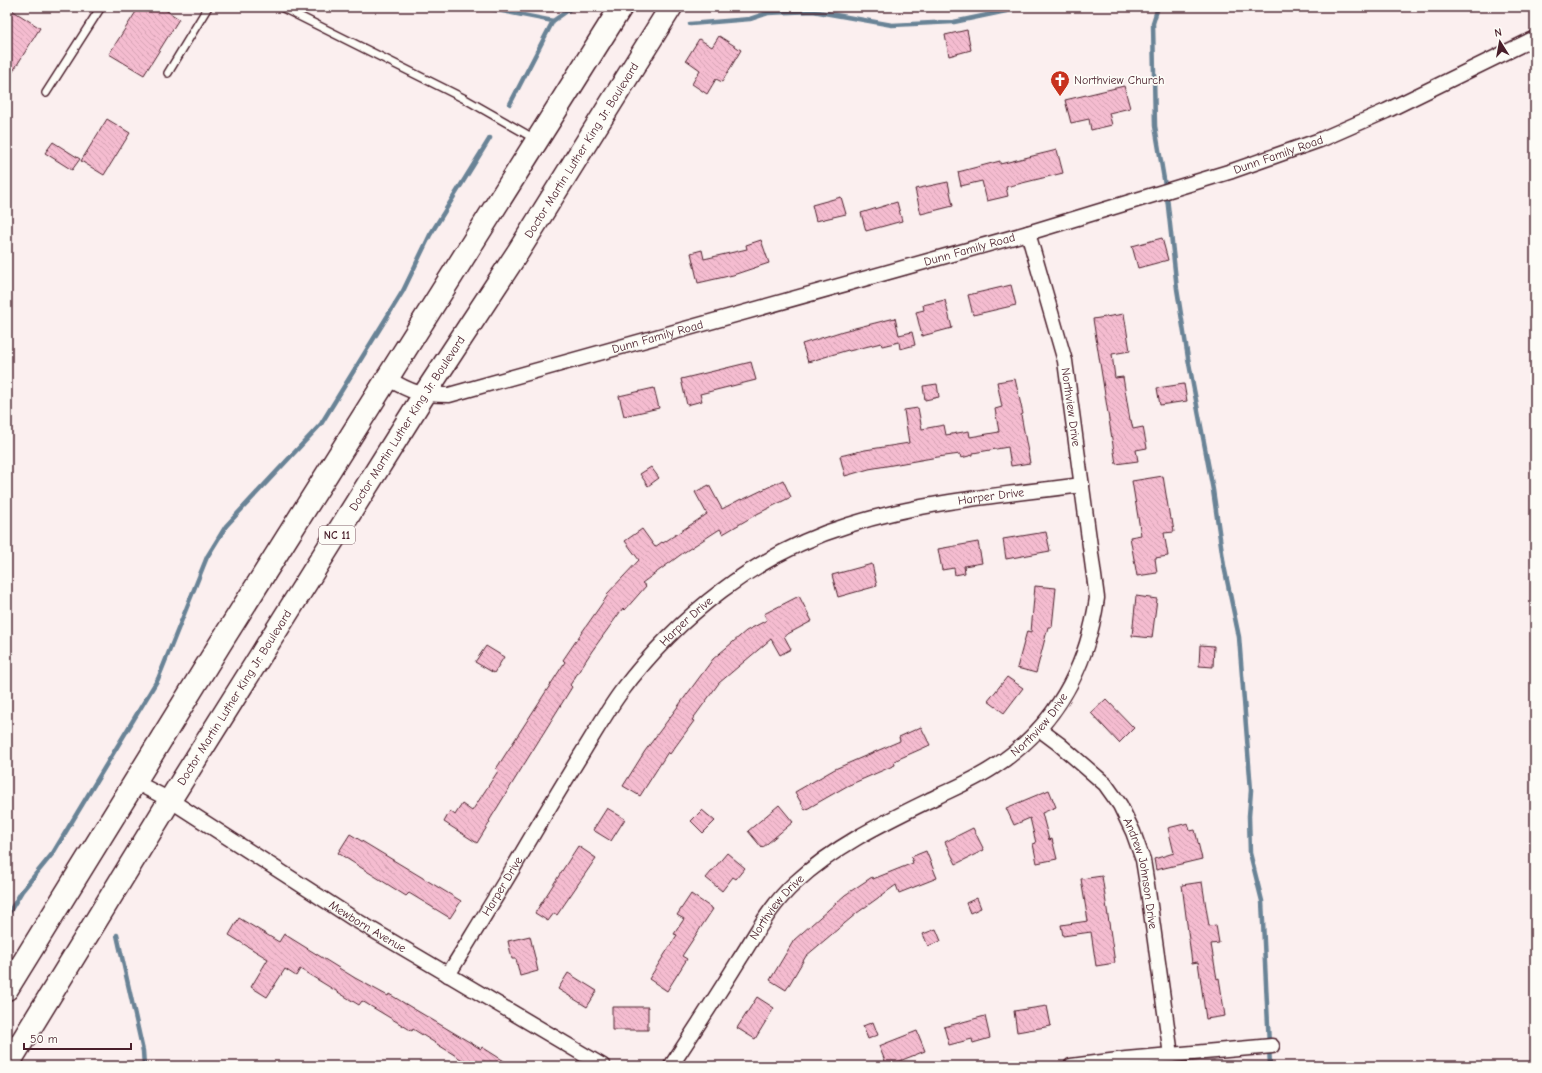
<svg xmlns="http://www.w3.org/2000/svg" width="1542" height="1073" viewBox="0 0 1542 1073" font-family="'Comic Neue',sans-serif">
<defs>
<pattern id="building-back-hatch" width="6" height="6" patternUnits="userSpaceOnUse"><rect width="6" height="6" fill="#f5bcd0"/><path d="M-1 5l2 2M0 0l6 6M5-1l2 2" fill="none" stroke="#d4a1b3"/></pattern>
</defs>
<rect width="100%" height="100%" fill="#fbefef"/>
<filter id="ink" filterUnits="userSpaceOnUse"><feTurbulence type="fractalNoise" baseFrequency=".025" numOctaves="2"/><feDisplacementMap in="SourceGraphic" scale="8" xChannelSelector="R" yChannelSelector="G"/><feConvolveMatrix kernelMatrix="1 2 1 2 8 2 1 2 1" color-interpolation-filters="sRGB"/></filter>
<g filter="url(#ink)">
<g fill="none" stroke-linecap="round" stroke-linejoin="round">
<path stroke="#698396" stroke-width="4.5" d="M482 7 553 21 570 9
M1158 7 1153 23 1155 126 1167 197 1177 289 1188 358 1213 490 1224 566 1239 637 1251 790 1249 816 1250 853 1262 901 1270 1066
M690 24 750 19 768 13 813 11 892 25 954 22 1011 10 1017 7
M510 104 553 21
M7 916 22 891 53 853 158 679 207 557 226 526 321 424 403 291 430 235 490 138
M117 935 143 1051 144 1066"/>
</g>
<path fill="url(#building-back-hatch)" stroke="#4a1f2b" d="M7 7 40 28 7 81Z
M139 7H161L179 19 144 75 109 54Z
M967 30 971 50 949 56 945 35Z
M719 36 741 50 722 82 716 79 707 94 692 84 700 70 686 60 699 39 712 47Z
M1124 86 1130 108 1109 113 1112 125 1091 130 1089 119 1071 123 1065 100Z
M107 119 130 133 104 175 81 161Z
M53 142 80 159 72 170 45 153Z
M1057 150 1063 173 1006 187 1008 196 987 201 982 181 961 186 958 172 1000 161V164Z
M948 182 953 206 921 214 915 189Z
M841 197 846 214 816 221 812 205Z
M897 202 902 221 866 231 861 213Z
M1162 238 1168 260 1138 268 1132 246Z
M761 240 769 263 733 275 698 283 691 253 702 250 704 259 747 249 746 245Z
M1011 285 1016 305 973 315 968 295Z
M945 300 952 328 922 336 916 312 924 310 923 305Z
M1124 314 1130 351 1112 354 1115 378 1123 377 1130 420H1131L1133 429 1143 427 1147 448 1136 450 1138 461 1116 464 1093 319Z
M895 318 899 335 912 332 915 345 900 349 899 342 882 346 881 343 849 351 848 350 808 362 802 344 843 331Z
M751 362 756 380 700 394 702 401 687 405 681 379Z
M1015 379 1023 414 1021 415 1030 463 1011 466 1008 447 973 453V455L961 458 960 454 938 457 869 469 845 476 840 456 865 450 909 443 904 410 918 408 922 429 944 425 946 435 969 431 970 437 999 432 995 409 1002 407 997 382Z
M937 384 939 397 925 400 923 386Z
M1184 384 1187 401 1160 405 1157 388Z
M654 388 659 408 624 416 619 396Z
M651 467 659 478 648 486 640 474Z
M1163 476 1170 519H1172L1174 532 1164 533 1168 556 1155 558 1157 573 1137 576 1130 537 1141 535 1132 481Z
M783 480 791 497 757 514 723 534 720 529 683 553 642 583 646 586 625 610 623 608 592 651 570 685 572 687 489 821 490 822 477 843 444 822 450 811 455 815 462 804 472 811 498 771 496 769 565 662 563 660 580 635 608 595 607 594 639 560 625 541 642 529 655 547 662 542 663 543 707 514 695 492 709 485 722 509 741 499 742 500Z
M1046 532 1050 551 1006 559 1003 539Z
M978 542 982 563 964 566 965 573 955 575 954 568 942 570 938 549Z
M872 564 877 586 838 597 832 575Z
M1035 586 1056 588 1052 627H1048L1036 673 1017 668 1027 631 1031 632Z
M799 596 812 621 784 636 791 649 780 655 771 639 719 683 692 720 694 721 670 754 668 752 640 796 623 786 645 751 713 659 746 631 767 620 764 614Z
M1136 596 1157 599 1152 638 1132 636Z
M1200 645 1214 646 1213 667 1199 666Z
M486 646 504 657 494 673 475 662Z
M1007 677 1023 688 1004 713 988 701Z
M1106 699 1134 728 1119 743 1091 713Z
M921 727 930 745 894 761 895 765 847 786 805 810 795 792 835 769 900 741 899 737Z
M1049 790 1056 807 1042 813 1049 840 1052 839 1057 859 1037 863 1033 844 1036 843 1030 818 1014 825 1006 808Z
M779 805 793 822 762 848 748 831Z
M607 808 625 819 611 841 593 830Z
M702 810 715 821 703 833 691 821Z
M1188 823 1190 831 1195 830 1202 859 1156 870 1154 859 1174 853 1168 828Z
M973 828 984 850 956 864 945 842Z
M350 834 461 901 450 918 409 893 406 896 338 853Z
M578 846 596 858 557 915 554 913 548 921 535 913Z
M926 851 937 878 899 893 896 885 857 913 806 956 786 990 770 980 794 940 845 895 872 877 873 879 913 863 911 857Z
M727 853 745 868 736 879 733 877 722 891 706 878Z
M1102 876 1115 963 1096 966 1091 932 1063 936 1061 925 1088 921 1081 879Z
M1202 882 1209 926 1216 925 1219 943 1211 944 1217 979 1219 978 1225 1016 1206 1019 1198 962 1192 963 1182 885Z
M691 894 713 909 682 956 687 959 667 991 649 979 677 935 674 934 684 919 677 915Z
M977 898 981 908 970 913 966 903Z
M239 918 279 942 284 934 355 978 388 996 389 994 481 1049 482 1047 512 1066H472L413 1029 412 1031 362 1001 359 1005 300 969 296 976 285 969 267 997 251 987 268 959 229 935Z
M936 929 941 941 928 946 923 934Z
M530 936 538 971 520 976 516 959H512L508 941Z
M568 973 597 991 587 1007 558 989Z
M757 997 774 1008 755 1039 737 1028Z
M1047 1006 1051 1026 1017 1032 1014 1011Z
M612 1007H648V1030H612Z
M985 1016 990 1038 973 1043 972 1039 949 1045 944 1027Z
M873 1022 878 1035 868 1039 863 1026Z
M917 1031 925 1051 887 1066 879 1046Z"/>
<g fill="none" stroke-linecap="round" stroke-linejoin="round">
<g stroke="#4a1f2b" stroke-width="10">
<path id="service" d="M281 7 465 99 535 139
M168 73 208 7
M46 93 101 7"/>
</g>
<g stroke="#4a1f2b" stroke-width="17">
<g id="minor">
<path id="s1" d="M387 378C412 393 419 395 449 395L1028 233 1232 171 1320 140 1386 111 1535 38"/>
<path id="s2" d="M1039 729 1059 744 1105 784 1120 805 1133 832 1143 860 1148 891 1171 1055"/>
<path id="s3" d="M135 782 170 800 354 919 603 1066"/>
<path id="s4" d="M448 975C473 934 498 894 522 853 542 819 563 784 584 750 596 731 607 711 621 692 678 616 757 553 849 525 924 501 1004 495 1082 485"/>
<path id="s5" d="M671 1066C694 1031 717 996 739 960 758 931 769 907 795 883 837 844 887 821 938 796 957 787 976 779 994 767 1054 728 1087 669 1097 598L1065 361 1028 233"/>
<path d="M1071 1066 1126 1059 1272 1046"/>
</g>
</g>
<g stroke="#4a1f2b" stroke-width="25">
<g id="trunk">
<path d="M7 989 220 644 621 7"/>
<path id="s6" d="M7 1066 170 800 424 395 518 252 671 7"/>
</g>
</g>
<use href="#service" stroke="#fdfcf7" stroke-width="7"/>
<use href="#minor" stroke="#fdfcf7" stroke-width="14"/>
<use href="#trunk" stroke="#fdfcf7" stroke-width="22"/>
</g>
</g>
<defs>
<g id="church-pin" transform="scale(1)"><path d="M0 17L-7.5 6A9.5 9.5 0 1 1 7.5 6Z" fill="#c8321e" stroke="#fdfcf7"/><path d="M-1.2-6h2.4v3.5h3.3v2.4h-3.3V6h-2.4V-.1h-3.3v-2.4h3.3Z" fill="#fff"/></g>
</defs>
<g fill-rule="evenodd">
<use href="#church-pin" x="1060" y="80"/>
</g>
<g text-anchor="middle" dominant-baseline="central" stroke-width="3.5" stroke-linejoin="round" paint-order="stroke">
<rect fill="#fdfcf7" stroke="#806168" stroke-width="1" x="319" y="526" width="36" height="18" rx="3"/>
<g font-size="11" font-weight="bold" fill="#4a1f2b">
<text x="337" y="535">NC 11</text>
</g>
<g font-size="12" fill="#4a1f2b" stroke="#fdfcf7" text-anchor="start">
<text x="1074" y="80">Northview Church</text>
</g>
<g font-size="12" fill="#4a1f2b" stroke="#fdfcf7">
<text stroke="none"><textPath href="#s6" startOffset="1081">Doctor Martin Luther King Jr. Boulevard</textPath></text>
<text stroke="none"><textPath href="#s1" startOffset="929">Dunn Family Road</textPath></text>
<text stroke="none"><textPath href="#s1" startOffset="606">Dunn Family Road</textPath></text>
<text stroke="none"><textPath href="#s1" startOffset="282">Dunn Family Road</textPath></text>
<text transform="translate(1071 407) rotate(82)">Northview Drive</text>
<text stroke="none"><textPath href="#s6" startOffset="757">Doctor Martin Luther King Jr. Boulevard</textPath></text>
<text stroke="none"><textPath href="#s4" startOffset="764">Harper Drive</textPath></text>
<text stroke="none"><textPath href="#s4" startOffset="428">Harper Drive</textPath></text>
<text stroke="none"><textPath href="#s6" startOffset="433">Doctor Martin Luther King Jr. Boulevard</textPath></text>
<text stroke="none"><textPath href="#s5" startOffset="515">Northview Drive</textPath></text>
<text stroke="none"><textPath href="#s2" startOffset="184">Andrew Johnson Drive</textPath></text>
<text stroke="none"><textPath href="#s4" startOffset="104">Harper Drive</textPath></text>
<text stroke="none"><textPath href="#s5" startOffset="191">Northview Drive</textPath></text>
<text stroke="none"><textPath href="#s3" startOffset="274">Mewborn Avenue</textPath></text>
</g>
</g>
<rect width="1542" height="1073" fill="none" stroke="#fdfcf7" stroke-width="24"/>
<rect x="12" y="12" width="1518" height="1049" fill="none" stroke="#4a1f2b" stroke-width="1.5" filter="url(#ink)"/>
<g transform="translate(1500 42) rotate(349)" stroke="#fdfcf7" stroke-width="3" paint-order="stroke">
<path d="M0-3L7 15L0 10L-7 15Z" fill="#4a1f2b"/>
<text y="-6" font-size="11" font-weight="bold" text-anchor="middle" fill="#4a1f2b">N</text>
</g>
<path d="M24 1043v6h107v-6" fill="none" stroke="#4a1f2b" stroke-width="2"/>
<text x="30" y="1043" font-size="12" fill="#4a1f2b" stroke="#fdfcf7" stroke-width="3" paint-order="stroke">50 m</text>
</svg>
